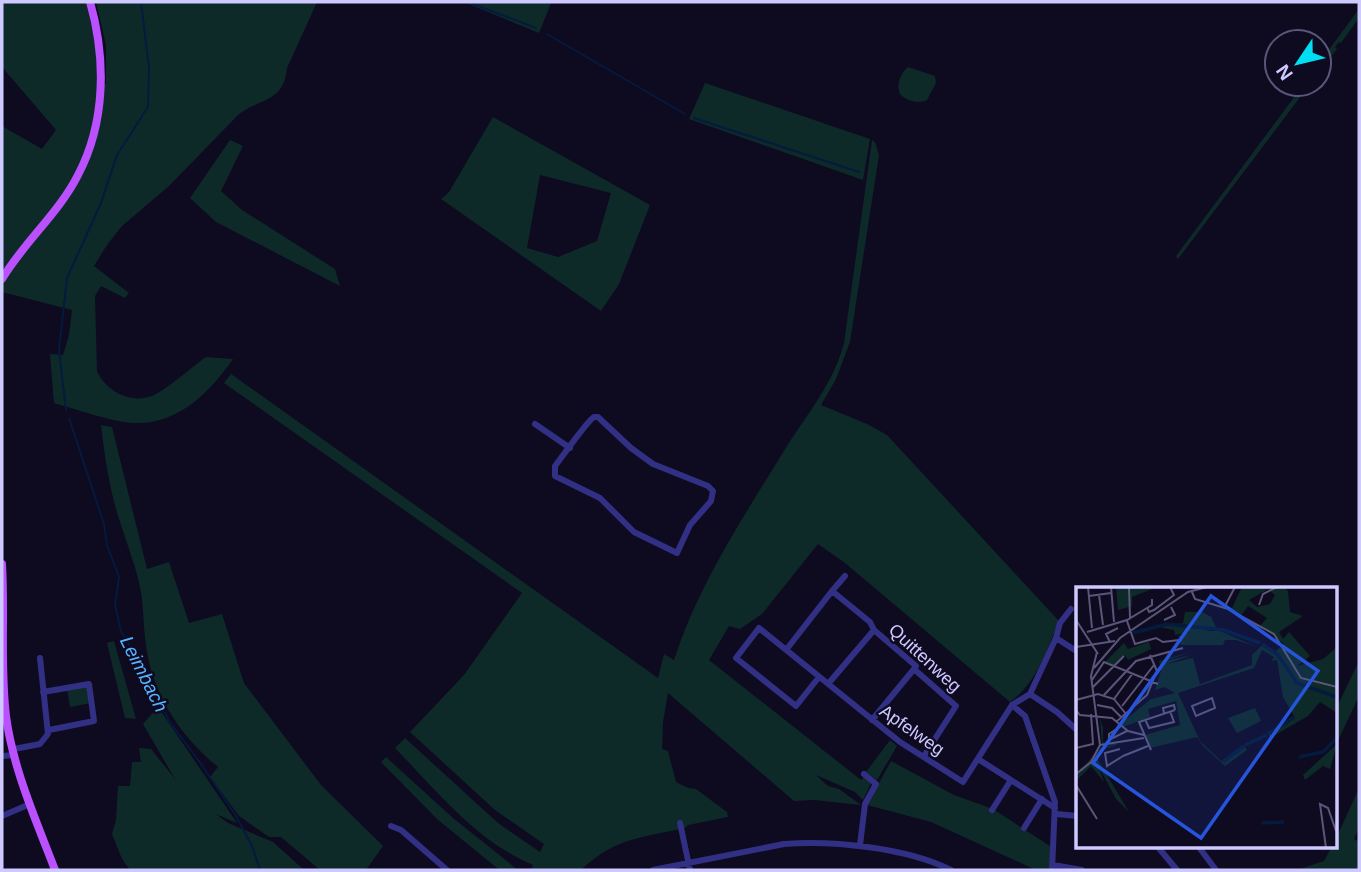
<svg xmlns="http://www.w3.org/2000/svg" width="1361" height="872" viewBox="0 0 1361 872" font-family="Helvetica,sans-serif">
<rect width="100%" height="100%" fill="#0e0a20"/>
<path fill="#0d2a29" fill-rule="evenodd" d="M2 2H86L96 45 97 82 106 84V45L96 2H317L287 68C284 103 259 98 238 115L169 186 122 226 107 245 94 266 129 293 125 298 101 286 95 296 97 371C106 391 130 404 152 396 165 391 193 366 206 357L233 359C209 393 178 425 133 423 113 422 75 409 54 403L50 354 63 355 69 335 72 310 2 292V126L42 149 56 130 2 67Z
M464 2H549L551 3 539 33Z
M1359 9V18L1341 43 1339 42 1335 47 1337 49 1319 72V63Z
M908 67 935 76 936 83 927 100C919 104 906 101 900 94 896 84 900 74 908 67Z
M705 83 870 139 863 180 689 119Z
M1304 84H1310L1178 259 1176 256Z
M493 117 650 205 619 284 601 311 441 199 449 192ZM540 175 611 193 597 241 558 257 527 248Z
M230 140 243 146 221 191 242 210 335 269 340 286 216 222 190 198Z
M872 140 875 142 879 155 850 342 836 379 821 405 867 424 887 435 1059 621C1047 650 1036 684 1010 702L845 563 818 544 762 614 740 629 729 626 709 660 861 780 864 777 871 783 863 800 855 792 816 775 828 786 839 789 861 805 814 800 794 801 668 693 663 722 662 749 668 751 676 782 688 788 696 789 727 812 728 817 688 825 685 828C640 838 615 838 581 870H531L533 865C477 842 436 790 395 748L405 738 498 823 540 852 544 844 495 810 410 732 464 675 522 593 224 383 231 374 658 678 664 654 674 660C699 582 745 515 787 446 808 413 834 382 844 343Z
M101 425 112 427 147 569 169 562 189 623 222 614 244 683 321 785 383 846 366 870H320L281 837H269L239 816 210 777 218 767C180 736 153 695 146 646 143 624 144 603 139 582 134 562 127 544 121 525 110 493 105 459 101 425Z
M114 641 136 719 125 718 107 643Z
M1359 661V696L1335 747V711Z
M87 686 91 703 70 707 67 689Z
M158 707 237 823 216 814 228 823 273 842 304 870H130L122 859 112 834 116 820 118 786H130L132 762H141L139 748 151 749 175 779 143 724Z
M890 740 897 746 877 780 866 772Z
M386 757 453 818 518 870H502L497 868 437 819 381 762Z
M891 761 954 795 993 809 1053 848 1051 870H1036L931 822 867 805Z
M1359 788V828L1354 839 1359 842V870H1297L1324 861 1332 846H1335V841Z"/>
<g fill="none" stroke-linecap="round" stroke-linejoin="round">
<path stroke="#041a3f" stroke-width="2" d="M468 2 536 28
M547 34 685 114
M694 118 859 172
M66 410 59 350 67 278 101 203 117 155 148 107 149 68 141 2
M69 418 104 524 107 545 119 577 115 605 121 631 134 653 138 670 151 684 169 721 199 761 236 816 252 846 260 870"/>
<path stroke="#323084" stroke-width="6" d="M594 417H598L631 448 653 464 708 486 713 491 711 501 690 525 677 553 634 532 600 498 555 476V466C562 457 588 420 594 417Z
M535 424 570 448
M832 591 845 576
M1056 638 1078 652
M786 650 832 591 870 622 874 630 916 666 914 669 956 706 924 756
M819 677 796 706 736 658 759 628 900 742 963 782 1012 705 1030 694
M828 684 874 630
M43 692 89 684 94 721 49 730
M1030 694 1056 638 1060 623 1071 609
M1030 694 1057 712 1078 731
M1012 705 1025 716 1055 802 1052 870
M872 720 914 669
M14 749 40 744 48 734 40 658
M2 756 15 755
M978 759 1055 808
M992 810 1011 780
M1056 814 1078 816
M2 816 30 804
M680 823 690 870
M391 826 401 830 447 870
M1024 828 1042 799
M860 845 865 804 876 784 864 774
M1157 846 1177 870
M1198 846 1216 870
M1258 846H1266
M1053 865 1082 870
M653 870 784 844C833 840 907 848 951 870"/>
<path stroke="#bb50ff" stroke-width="8" d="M2 279C24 242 59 213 78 175 106 122 106 58 90 2
M2 564C5 614 0 666 6 716 13 769 36 820 55 870"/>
</g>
<g text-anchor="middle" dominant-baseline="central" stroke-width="5" stroke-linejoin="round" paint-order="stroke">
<g font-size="18" fill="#cec9ff" stroke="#0e0a20">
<text transform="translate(925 658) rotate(43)">Quittenweg</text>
<text transform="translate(912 730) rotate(35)">Apfelweg</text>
</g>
<g font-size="19" font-style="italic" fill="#57b3ff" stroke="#0e0a20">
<text transform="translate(144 674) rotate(63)">Leimbach</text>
</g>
</g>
<g transform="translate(1076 587)">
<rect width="261" height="261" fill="#0e0a20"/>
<path d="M40 0H81L56 10V19L42 23ZM166 0H208L212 4 214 25 227 29 203 45 207 52 213 45 234 69 221 79 247 72 261 60V100L227 93 261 101V126L244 115 232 129 194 151 192 147 219 131 207 110 201 73 195 74 198 70 186 63 178 81 102 106 124 154 145 174 168 158 171 163 149 179 127 159 121 150 74 161 69 148 104 138 100 114 72 122 74 130 47 140 44 137 75 112 99 106 88 100 79 103 85 84 83 74 115 65 89 74 116 68 91 77 117 71 124 97 176 78V68L188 56 198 66 208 57 184 39 191 31 172 19 164 30 155 23ZM192 2 199 8 194 17 181 20 173 13ZM109 25H126L135 30 141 42 129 44H144L181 60 160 53H149L147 58H105L102 49 115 45 99 48 98 43 83 40 107 36ZM73 55 75 62 52 73 49 68 37 78 29 75 48 56 52 62ZM179 121 185 134 161 146 152 131ZM24 131 27 141V155L42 157 35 160 25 162 22 173 53 225 40 212 22 178 28 195 15 179 0 194V188L25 160 38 158 26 157ZM261 157 254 182 247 179 229 193 227 188Z" fill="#0d2a29" fill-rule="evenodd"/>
<path fill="none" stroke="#041a3f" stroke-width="3.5" d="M57 46 91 37 148 43 184 56M186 57 202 68 221 96 261 110M192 147 218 130M169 158 191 148M223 170 247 165 261 151M147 175 168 159M186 236 208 235"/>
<path fill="none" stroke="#5b5679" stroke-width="2" d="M12 0 16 41M35 0 38 35M53 0 54 31M116 5 119 12 152 22 198 47 225 91 261 100M23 8 27 38M13 9 35 6M183 18 187 7 201 0M71 20 73 25 78 23 98 8 94 0M148 21 159 0M0 33 22 67M88 33 99 28 95 20M51 34 59 57 80 51 87 55 103 53M11 45 51 33 76 18V12M34 55 30 47 42 41M0 60 39 54M18 81 44 51 112 5 131 0M16 93 28 75 82 97M17 100 48 69M28 108 60 74 107 61M136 111 139 121 120 129 116 119ZM38 112 57 86M0 113 22 107 38 112 50 127M21 118 36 121 45 130M46 119 78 78M0 123 4 128 36 131 52 144 68 148M88 126 87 121 98 118 99 123M69 132 73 141 98 135 94 124M40 135 71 108 81 84 74 68M45 139 33 147V153L51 144M24 158 68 151M0 161 17 157 15 127M44 162 29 166 31 179 47 169M75 163 63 135 99 123M47 169 72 159M0 187 15 175 24 158 15 89 21 65M0 198 21 232M250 261 244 217 252 221 260 244"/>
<path fill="#2654da" fill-opacity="0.15" stroke="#2654da" stroke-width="3.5" d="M135 9 242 84 125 251 17 176Z"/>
<rect width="261" height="261" fill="none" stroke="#cec9ff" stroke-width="3.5"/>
</g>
<rect width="1361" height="872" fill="none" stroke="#cec9ff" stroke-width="7"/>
<g transform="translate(1298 63) rotate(235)"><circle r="33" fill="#0e0a20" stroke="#5b5679" stroke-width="2"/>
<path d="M0-5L12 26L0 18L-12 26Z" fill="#00def4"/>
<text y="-10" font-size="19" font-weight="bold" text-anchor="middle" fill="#cec9ff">N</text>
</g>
</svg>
